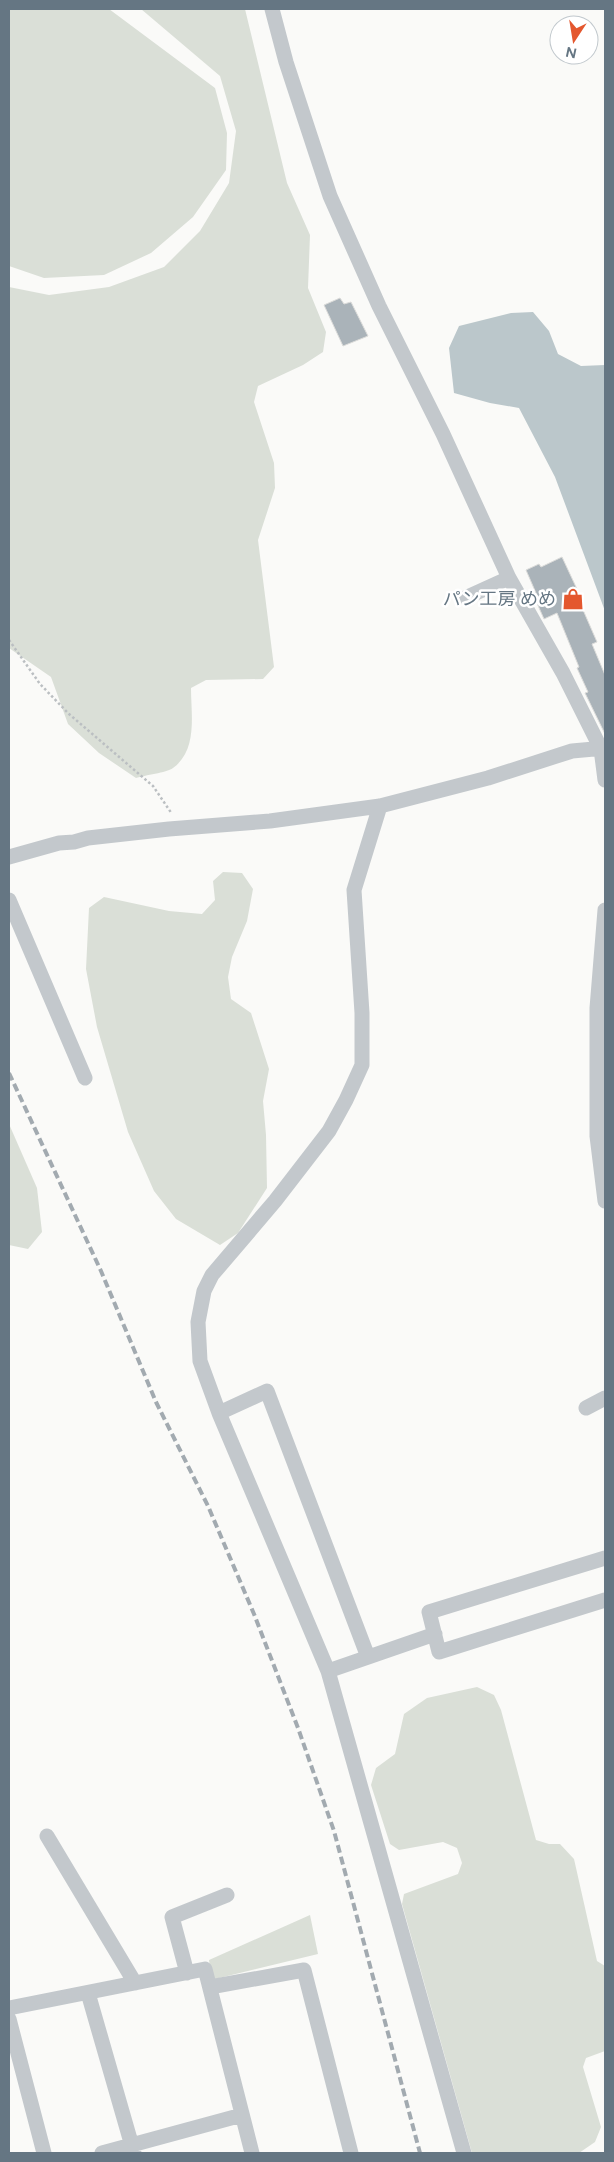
<svg xmlns="http://www.w3.org/2000/svg" width="614" height="2162" viewBox="0 0 614 2162" font-family="Figtree,'Noto Sans JP',sans-serif">
<rect width="100%" height="100%" fill="#fafaf8"/>
<path fill="#dadfd7" d="M9 9H109L215 88 227 133 226 170 193 217 151 253 104 275 44 278 9 266Z
M141 9H245L287 183 310 235 308 288 326 332 323 352 303 365 258 386 254 402 274 463 275 488 258 540 274 667 263 679 206 680 191 688C191 714 198 750 173 768 166 773 145 775 136 778L99 753 68 724 51 677 9 648V287L49 295 109 287 164 267 200 231 229 183 236 131 220 76Z
M223 872 242 873 253 889 247 921 232 957 228 977 231 999 251 1013 269 1069 263 1101 266 1135 267 1188 238 1233 220 1245 176 1219 154 1191 128 1132 97 1027 86 969 89 908 104 897 169 911 202 914 215 900 213 881Z
M9 1124 37 1188 42 1232 28 1249 9 1245Z
M477 1687 494 1695 501 1710 536 1840 549 1844H560L574 1859 597 1961 605 1966V2051L586 2058 583 2067 601 2127 595 2142 579 2153H472L402 1904 404 1894 458 1874 462 1863 457 1848 443 1842 399 1850 390 1844 371 1785 376 1768 395 1754 404 1714 427 1698Z
M310 1915 318 1954 211 1980 209 1960Z"/>
<path fill="#bbc7cb" d="M533 312 549 331 558 354 581 366 605 365V611L555 477 519 408 490 403 454 393 449 348 459 326 511 313Z"/>
<path fill="#aab3b9" stroke="#dcdcda" d="M340 298 344 304 351 302 368 336 343 346 324 305Z
M562 557 583 602 580 603 597 642 592 644 605 675V734L585 693 588 692 577 668 579 667 557 613 544 619 536 601 539 600 526 570 539 564 541 567Z"/>
<g fill="none" stroke-linecap="round" stroke-linejoin="round">
<path stroke="#bbbfc2" stroke-width="2.5" stroke-dasharray="2.5 2.5" stroke-linecap="butt" d="M9 640 40 684 69 714 153 786 172 814"/>
<path stroke="#c3c8cc" stroke-width="15" d="M272 9 286 62 330 196 379 306 443 434 509 578 563 673 601 749 605 780
M465 598 509 578
M380 806 354 890 362 1013V1065L346 1100 329 1131 275 1201 212 1275 204 1291 198 1322 200 1361 219 1413 328 1671 464 2153
M9 857 59 843 74 842 88 838 169 829 270 821 380 806 488 778 572 751 605 748
M9 900 85 1078
M605 910 597 1008V1136L605 1201
M586 1408 605 1398
M219 1413 267 1391 368 1657
M605 1558 429 1612 439 1652 605 1600
M328 1671 435 1634
M47 1836 135 1983
M187 1973 172 1917 227 1895
M210 1987 304 1970 351 2153
M88 1993 134 2153
M9 2008 205 1969 252 2153
M9 2019 44 2153
M102 2153 242 2115"/>
<path stroke="#a2aab0" stroke-width="4" stroke-dasharray="8 4" stroke-linecap="butt" d="M9 1073 101 1271 156 1402 208 1506 254 1614 298 1728 334 1831 420 2153"/>
</g>
<defs>
<g id="shop-bare" transform="scale(1.725)"><path d="M-5-2.5h2.3a2.7 3.5 0 0 1 5.4 0H5L5.5 6h-11ZM-1.5-2.5h3a1.5 2.3 0 0 0-3 0Z" fill="#e4572e" stroke="#fff" stroke-width="2.5" paint-order="stroke"/></g>
</defs>
<g fill-rule="evenodd">
<use href="#shop-bare" x="573" y="599"/>
</g>
<g text-anchor="middle" dominant-baseline="central" stroke-width="5" stroke-linejoin="round" paint-order="stroke">
<g font-size="18" fill="#657683" stroke="#fff" text-anchor="end">
<text x="556" y="599">パン工房 めめ</text>
</g>
</g>
<rect width="614" height="2162" fill="none" stroke="#657683" stroke-width="20"/>
<g transform="translate(574 40) rotate(192)"><circle r="24" fill="#ffffff" stroke="#c1c8cd"/>
<path d="M0-4L9 19L0 12L-9 19Z" fill="#e4572e"/>
<text y="-8" font-size="14" font-weight="bold" text-anchor="middle" fill="#657683">N</text>
</g>
</svg>
